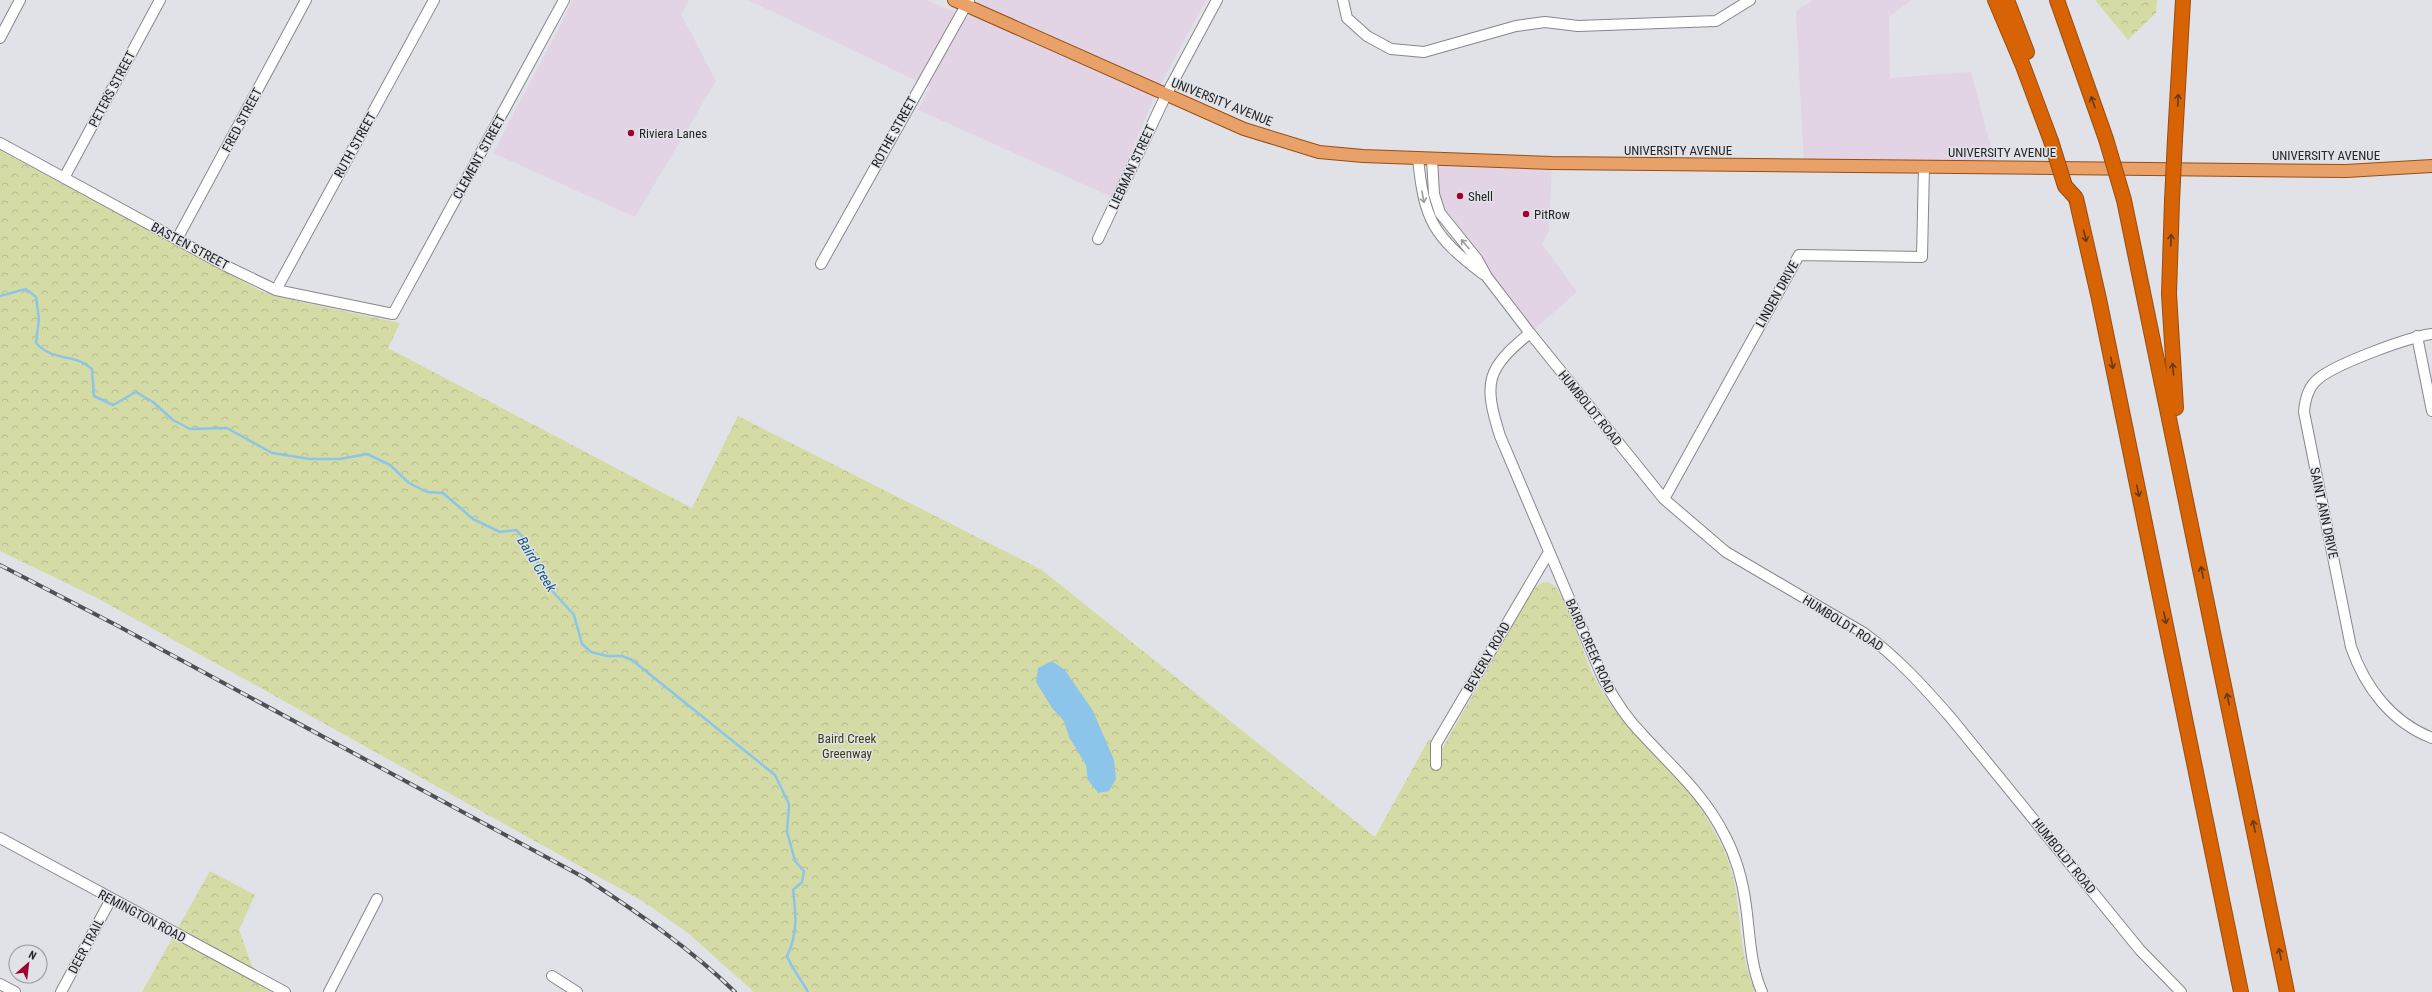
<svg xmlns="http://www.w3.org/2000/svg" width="2432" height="992" viewBox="0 0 2432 992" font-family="'Roboto Condensed',sans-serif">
<defs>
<pattern id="forest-crowns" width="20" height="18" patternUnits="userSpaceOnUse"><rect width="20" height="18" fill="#d5dba5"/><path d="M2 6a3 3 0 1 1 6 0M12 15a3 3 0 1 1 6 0" fill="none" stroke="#b7bc8e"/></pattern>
</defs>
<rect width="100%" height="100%" fill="#e1e2e7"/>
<path fill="#e2d3e5" d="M572 0H689L681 14 716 81 635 217 493 153 567 13Z
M748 0H926L968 18 979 0H1206L1157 91 1112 197 918 110 930 87Z
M1813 0H1912L1889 17 1890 78 1971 72 1996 166 1804 165 1796 11Z
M1432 159 1552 163 1549 230 1542 244 1577 292 1530 333 1440 213Z"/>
<path fill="url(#forest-crowns)" d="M2095 0H2157L2156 13 2128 40Z
M0 150 263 292 292 300 400 323 388 348 692 508 738 416 1042 570 1375 837 1429 739 1443 747 1532 592C1537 585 1543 579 1552 584 1565 592 1585 658 1593 675 1614 717 1646 746 1678 780 1698 801 1713 827 1725 853 1739 885 1738 921 1744 954 1746 967 1751 980 1755 992H754L688 933 644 902 248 681 95 597 0 551Z
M210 871 255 895 239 930 259 985 271 992H142Z"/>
<path fill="#8dc5ea" d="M1052 661 1065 670 1093 711 1114 760 1116 779 1109 791 1098 793 1088 780 1086 765 1069 737 1064 721 1052 708 1036 682 1038 668Z"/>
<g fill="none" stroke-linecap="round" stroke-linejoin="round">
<path stroke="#8dc5ea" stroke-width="2.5" d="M0 296 26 289 36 297 39 319 36 343C54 363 74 352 92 369L94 396 113 405 136 392 153 402 173 420 190 429 227 428 272 453 310 459H340L367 454 390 465 409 483 427 492 443 493 473 519 500 532 516 530 523 537 531 554 540 566 547 585 574 615 582 644 591 652 607 656H622L632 660 775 775 789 804 787 832 795 861 804 871 802 882 793 890C796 914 798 934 787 956 792 969 801 979 808 992"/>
<g stroke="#87878c" stroke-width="12">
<path id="minor" d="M1343 0 1347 18 1367 36 1391 49 1424 52 1516 26 1545 22 1578 26 1716 21 1750 0
M0 38 20 0
M0 143 224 265 276 290 393 314 564 0
M1418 158C1424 220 1433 236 1483 274
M1432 159 1434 194 1440 213 1477 259 1487 277 1530 333 1664 499 1726 552 1864 633C1897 657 1924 687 1951 718L2140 950 2181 992
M64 178 160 0
M177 239 306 0
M1098 239 1166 95 1217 0
M821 264 969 0
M276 290 434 0
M1530 333C1486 369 1483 382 1500 436L1603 678C1614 699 1626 718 1643 735 1674 769 1704 794 1725 836 1736 857 1743 882 1746 906 1750 934 1750 965 1762 992
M2432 334C2409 337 2335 364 2318 379 2308 387 2305 399 2304 412L2351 647C2365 687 2391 722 2432 738
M2417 336 2432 411
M1664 499 1799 255 1922 257 1924 166
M1436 765V744L1549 552
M0 838 285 992
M552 976 577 992
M0 984 15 992
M61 992 111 899
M329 992 377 899"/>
</g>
<g stroke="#984d11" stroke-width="14">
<path id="major" d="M954 0 1244 129 1319 152 1363 156 1552 163 2346 171 2432 166"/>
</g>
<g stroke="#984d11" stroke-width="16">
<path id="highway" d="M1995 0 2023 66 2051 141
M2007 0 2027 52
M2057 0 2106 139
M2175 139 2183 0
M2076 198 2099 299 2241 992
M2124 200 2287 992
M2172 201 2169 294 2176 408"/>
</g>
<use href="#minor" stroke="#fff" stroke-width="10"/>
<use href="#major" stroke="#e7a169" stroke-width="12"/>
<use href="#highway" stroke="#d76305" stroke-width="14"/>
<g stroke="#4f5053" stroke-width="4">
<path id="rail" d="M0 565 118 626 585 878C638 913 690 948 735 992"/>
</g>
<use href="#rail" stroke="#e1e2e7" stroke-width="2.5" stroke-dasharray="8" stroke-linecap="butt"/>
<g stroke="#984d11" stroke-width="16" stroke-linecap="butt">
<path id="highway-bridge" d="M2106 139 2124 200
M2051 141 2065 186 2076 198
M2172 201 2175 139"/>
</g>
<use href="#highway-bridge" stroke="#d76305" stroke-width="14"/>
</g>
<defs><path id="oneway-shaft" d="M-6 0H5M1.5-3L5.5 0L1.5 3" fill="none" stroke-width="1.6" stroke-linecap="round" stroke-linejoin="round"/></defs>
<g stroke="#633b1b">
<use href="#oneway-shaft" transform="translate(2178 100) rotate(-87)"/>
<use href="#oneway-shaft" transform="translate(2093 102) rotate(-110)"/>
<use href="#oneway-shaft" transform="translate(2085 236) rotate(76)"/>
<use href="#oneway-shaft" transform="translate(2171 240) rotate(-88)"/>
<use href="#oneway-shaft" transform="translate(2112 363) rotate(79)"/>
<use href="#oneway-shaft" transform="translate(2173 369) rotate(-95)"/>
<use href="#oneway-shaft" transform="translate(2138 491) rotate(78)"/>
<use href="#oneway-shaft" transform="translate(2202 572) rotate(-102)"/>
<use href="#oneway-shaft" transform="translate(2165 618) rotate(78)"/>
<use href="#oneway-shaft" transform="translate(2228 699) rotate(-102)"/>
<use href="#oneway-shaft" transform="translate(2254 826) rotate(-101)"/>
<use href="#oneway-shaft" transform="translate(2280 954) rotate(-101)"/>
</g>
<g stroke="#9c9d9e">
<use href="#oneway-shaft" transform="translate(1423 197) rotate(79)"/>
<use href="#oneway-shaft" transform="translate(1465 244) rotate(-130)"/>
</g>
<g fill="#a10132" stroke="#e1e2e7" stroke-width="1.5">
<circle cx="631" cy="133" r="4"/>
<circle cx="1460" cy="196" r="4"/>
<circle cx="1526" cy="214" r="4"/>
</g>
<g text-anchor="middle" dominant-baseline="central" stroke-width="3" stroke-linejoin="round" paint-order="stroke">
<g font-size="13" fill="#242527" stroke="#e1e2e7">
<text transform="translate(112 89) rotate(-62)">PETERS STREET</text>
<text transform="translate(1222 102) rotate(22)">UNIVERSITY AVENUE</text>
<text transform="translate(242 120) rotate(-62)">FRED STREET</text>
<text transform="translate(894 132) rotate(-61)">ROTHE STREET</text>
<text transform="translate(355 145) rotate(-61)">RUTH STREET</text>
<text x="1678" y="150">UNIVERSITY AVENUE</text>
<text x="2002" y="152">UNIVERSITY AVENUE</text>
<text x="2326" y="155">UNIVERSITY AVENUE</text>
<text transform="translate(479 157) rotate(-61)">CLEMENT STREET</text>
<text transform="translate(1132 167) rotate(-65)">LIEBMAN STREET</text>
<text transform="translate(190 246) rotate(28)">BASTEN STREET</text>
<text transform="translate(1777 294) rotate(-61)">LINDEN DRIVE</text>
<text transform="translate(1590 408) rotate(51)">HUMBOLDT ROAD</text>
<text transform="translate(2324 513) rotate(78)">SAINT ANN DRIVE</text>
<text transform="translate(1843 623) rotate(32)">HUMBOLDT ROAD</text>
<text transform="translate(1590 646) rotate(66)">BAIRD CREEK ROAD</text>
<text transform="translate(1487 657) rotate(-60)">BEVERLY ROAD</text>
<text transform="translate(2064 856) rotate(51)">HUMBOLDT ROAD</text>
<text transform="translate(142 916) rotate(28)">REMINGTON ROAD</text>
<text transform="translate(86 946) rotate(-62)">DEER TRAIL</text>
</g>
<g font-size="13" fill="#242527" stroke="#e1e2e7" text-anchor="start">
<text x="639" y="133">Riviera Lanes</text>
<text x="1468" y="196">Shell</text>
<text x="1534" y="214">PitRow</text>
</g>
<g font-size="13" fill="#3c3f12" stroke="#e1e2e7">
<text x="847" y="738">Baird Creek<tspan x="847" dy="15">Greenway</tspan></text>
</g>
<g font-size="14" font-style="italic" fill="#16597c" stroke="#e1e2e7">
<text transform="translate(537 564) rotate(59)">Baird Creek</text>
</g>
</g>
<g transform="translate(28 964) rotate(28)"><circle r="19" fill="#e1e2e7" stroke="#95969a"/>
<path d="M0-3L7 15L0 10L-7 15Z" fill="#a10132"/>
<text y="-6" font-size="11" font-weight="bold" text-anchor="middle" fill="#242527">N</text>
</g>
</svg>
